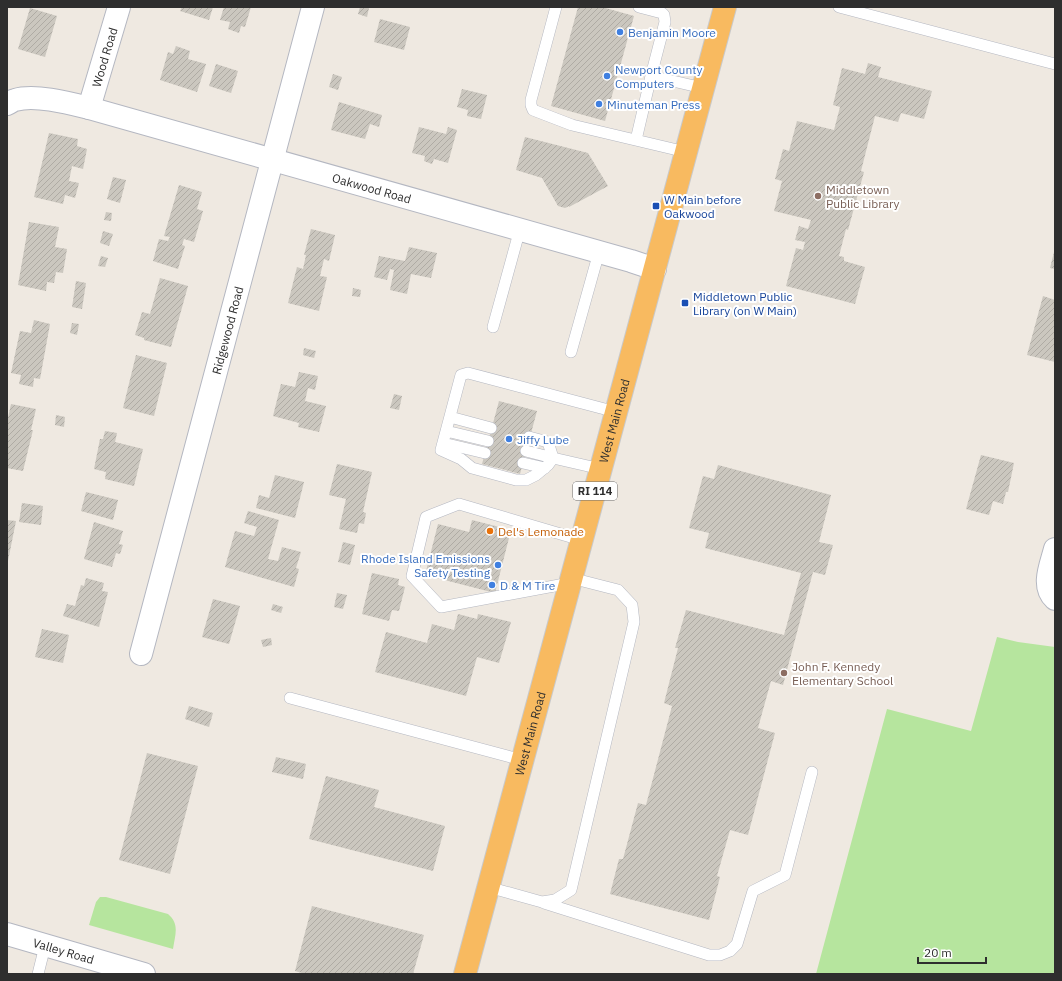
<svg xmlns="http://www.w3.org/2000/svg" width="1062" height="981" viewBox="0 0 1062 981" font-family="'IBM Plex Sans',sans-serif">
<defs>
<pattern id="building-hatch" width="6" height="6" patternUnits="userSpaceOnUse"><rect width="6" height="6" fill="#cbc7bf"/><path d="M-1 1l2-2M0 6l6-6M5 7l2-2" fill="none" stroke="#afaba4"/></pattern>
</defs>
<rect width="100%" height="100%" fill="#efe9e1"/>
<path fill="#b6e59e" d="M997 637 1018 642 1055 647V974H816L887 709 971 731Z
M100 897H106L168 914C180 924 175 935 173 949L89 925 96 902Z"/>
<path fill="url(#building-hatch)" d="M182 7H213L209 20 180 11Z
M224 7H251L245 27 241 26 239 33 228 29 230 22 220 20Z
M360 7 369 8 367 17 358 14Z
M578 7H602L634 16 605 121 551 106Z
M30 8 57 16 45 57 18 49Z
M380 19 410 27 404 50 374 42Z
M176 46 190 51 188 59 206 64 197 92 160 80 168 52 173 54Z
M868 63 881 67 878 77 932 91 924 119 901 113 898 122 875 116 861 171 864 172 848 230 846 229 839 256 844 257V261L865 267 855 304 786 286 796 248 803 250 805 242 795 240 799 226 808 229 811 220 774 211 782 181 775 179 783 149 789 151 797 121 834 130 840 107 833 105 842 68 865 74Z
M216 64 238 71 231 93 209 86Z
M333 74 342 77 338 90 329 87Z
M462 89 487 95 481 119 467 116 468 110 457 107Z
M339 102 382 115 379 127 370 124 365 139 331 130Z
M419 127 446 134 448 127 457 130 448 163 434 159 432 164 424 161 425 156 412 153Z
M49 133 78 139 77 146 87 149 83 169 72 166 69 181 79 183 75 198 65 195 63 204 34 197Z
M525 137 588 153 608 186 569 207V206L565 208 558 206 542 178 516 170Z
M113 177 126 180 120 203 107 199Z
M179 185 202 192 197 209 203 211 194 242 184 239 182 245 185 246 178 269 153 261 159 239 168 241 170 237 164 236Z
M106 212 112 213 111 221 104 220Z
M29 222 59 227 55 247 67 249 63 273 56 272 54 283 47 282 46 291 18 285Z
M311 229 335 235 329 261 324 259 320 276 327 277 319 311 288 303 297 267 303 269 306 255H304Z
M103 231 113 234 109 246 100 243Z
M409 247 437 253 431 278 411 274 407 294 390 290 394 270 390 269 387 280 374 277 379 256 405 261Z
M1054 252H1055V269L1050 268Z
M101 256 108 258 105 267 98 266Z
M160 278 188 286 171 347 144 340V338L135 335 142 312 150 314Z
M76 281 86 283 82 309 72 307Z
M353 288 361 290 360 297 352 296Z
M1043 296 1055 300V362L1027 355Z
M34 320 50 324 40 379 34 378 33 387 19 384 21 375 11 373 20 331 31 333Z
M72 323 79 324 77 335 70 333Z
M304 348 316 351 314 358 303 355Z
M136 355 167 363 154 416 123 408Z
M299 372 318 376 315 390 308 388 305 401 326 406 319 432 298 427 299 423 273 416 281 384 295 387Z
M394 394 402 396 399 410 390 408Z
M499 401 537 411 520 474 482 464Z
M11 404 36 409 31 430H33L23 471 7 468V422Z
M56 415 65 417 64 427 55 425Z
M105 431 117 433 115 442 143 449 134 486 105 479 106 472 94 469 100 439H103Z
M981 455 1014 463 1008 492H1006L1003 504 993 501 989 515 966 509Z
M337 464 372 472 363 512 366 513 364 524 359 523 357 533 339 529 346 499 329 495Z
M718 465 831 495 819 542 833 545 825 575 813 572 783 685 771 681 758 728 775 733 748 835 730 830 717 876 720 877 709 920 610 894 619 859H623L638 803 646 805 672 706 664 703 678 648H675L686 610 784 635 801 573 705 548 709 533 689 528 703 476 714 479Z
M275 475 304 482 295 518 256 508 259 495 269 498Z
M86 492 118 500 113 520 81 511Z
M22 503 43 506 41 525 19 522Z
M248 511 279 520 268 559 278 561 282 547 301 552 296 568 299 569 294 587 225 567 235 531 254 536 257 527 244 523Z
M7 520 16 521 8 561H7Z
M472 520 511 530 495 593 425 575 438 524 469 532Z
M94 522 123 531 119 544 123 545 120 554 116 553 112 567 84 559Z
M343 542 355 545 350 565 338 562Z
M372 573 399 579 398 585 405 587 399 611 392 610 389 621 362 614Z
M86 578 104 583 102 591 108 592 99 627 63 616 67 604 75 606 81 585 84 586Z
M337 593 347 595 343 609 334 607Z
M213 599 240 606 229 644 202 637Z
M273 604 283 607 281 613 271 610Z
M458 614 477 619 478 614 511 622 499 663 477 657 466 696 375 672 386 632 427 643 432 624 454 630Z
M42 629 69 635 63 663 35 657Z
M271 638 272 645 263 647 261 640Z
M189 706 213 713 209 727 185 719Z
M147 753 198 766 170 874 119 860Z
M276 757 306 764 303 779 272 772Z
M326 776 379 790 374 807 445 826 433 871 309 839Z
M312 906 424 935 413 974H305L295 971Z"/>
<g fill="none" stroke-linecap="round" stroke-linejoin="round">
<g stroke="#b4b7c1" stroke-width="12">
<path id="service" d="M556 7 531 100V105L533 110 572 125 686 152
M639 7 662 13 664 15 665 22 651 76 703 88
M839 7 1055 64
M636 140 651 76
M493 327 520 229
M571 352 599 252
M450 417 491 428
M446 431 488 441
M529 437 548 442 553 458
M443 443 485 453
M526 451 553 458
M523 463 545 468
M601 469 553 458 548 465 536 475 526 480H516L472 468 461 459 441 450 461 375 468 373 616 412
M570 583 441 607 412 576 426 517 459 504 581 540
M290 698 522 760
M488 887 542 902 555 900 571 890 634 622 632 605 618 590 571 578
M544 903 709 955H720L730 951 737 944 753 891 785 875 812 772
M38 974 45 946"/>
</g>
<g stroke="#b4b7c1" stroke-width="24">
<g id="minor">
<path id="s1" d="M7 104C10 103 13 100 15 100 35 94 69 103 89 108L631 261 655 269"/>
<path id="s2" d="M89 108 119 7"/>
<path d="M1055 549C1051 565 1041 586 1055 599"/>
<path id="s3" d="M141 654 313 7"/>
</g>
</g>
<g stroke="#b4b7c1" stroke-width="24">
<g id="secondary">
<path id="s4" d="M7 934 144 974"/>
</g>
</g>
<g stroke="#c9c9c9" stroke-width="24">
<g id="trunk">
<path id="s5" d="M465 974 725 7"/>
</g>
</g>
<use href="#service" stroke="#fff" stroke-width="11"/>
<use href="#minor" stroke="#fff" stroke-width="22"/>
<use href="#secondary" stroke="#fff" stroke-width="22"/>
<use href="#trunk" stroke="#f8ba60" stroke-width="22"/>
</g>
<g fill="#3f7fe0" stroke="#fff" stroke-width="1.5">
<circle cx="620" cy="32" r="4"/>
<circle cx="607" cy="76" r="4"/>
<circle cx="599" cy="104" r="4"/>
<circle cx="509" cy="439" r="4"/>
<circle cx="498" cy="565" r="4"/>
<circle cx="492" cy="585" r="4"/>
</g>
<g fill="#8d6e63" stroke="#fff" stroke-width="1.5">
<circle cx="818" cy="196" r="4"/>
<circle cx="784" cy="673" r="4"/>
</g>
<g fill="#1a4fb4" stroke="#fff" stroke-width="1.5">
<rect x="652" y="202" width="8" height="8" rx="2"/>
<rect x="681" y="299" width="8" height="8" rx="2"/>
</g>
<circle fill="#e8710a" stroke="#fff" stroke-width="1.5" cx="490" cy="531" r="4"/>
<g text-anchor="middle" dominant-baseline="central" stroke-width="4" stroke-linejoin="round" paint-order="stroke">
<rect fill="#fff" stroke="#6d6d6d" stroke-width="1" x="573" y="482" width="44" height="18" rx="3"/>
<g font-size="11" font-weight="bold" fill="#2e2e2e">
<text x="595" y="491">RI 114</text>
</g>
<g font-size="12" fill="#366cbe" stroke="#fff" text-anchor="start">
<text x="628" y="32">Benjamin Moore</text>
<text x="615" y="69">Newport County<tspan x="615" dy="14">Computers</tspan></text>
<text x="607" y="104">Minuteman Press</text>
<text x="517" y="439">Jiffy Lube</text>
<text x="490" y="558" text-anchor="end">Rhode Island Emissions<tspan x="490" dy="14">Safety Testing</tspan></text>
<text x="500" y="585">D &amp; M Tire</text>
</g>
<g font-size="12" fill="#2e2e2e" stroke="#fff">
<text stroke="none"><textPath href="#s2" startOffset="53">Wood Road</textPath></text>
<text stroke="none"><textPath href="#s1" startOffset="378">Oakwood Road</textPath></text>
<text stroke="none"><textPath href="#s3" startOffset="335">Ridgewood Road</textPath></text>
<text stroke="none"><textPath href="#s5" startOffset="573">West Main Road</textPath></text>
<text stroke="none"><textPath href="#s5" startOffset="249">West Main Road</textPath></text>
<text stroke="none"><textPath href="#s4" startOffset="59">Valley Road</textPath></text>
</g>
<g font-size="12" fill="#785e54" stroke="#fff" text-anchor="start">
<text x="826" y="189">Middletown<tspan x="826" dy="14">Public Library</tspan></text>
<text x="792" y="666">John F. Kennedy<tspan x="792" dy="14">Elementary School</tspan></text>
</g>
<g font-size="12" fill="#164399" stroke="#fff" text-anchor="start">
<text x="664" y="199">W Main before<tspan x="664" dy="14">Oakwood</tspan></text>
<text x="693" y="296">Middletown Public<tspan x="693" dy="14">Library (on W Main)</tspan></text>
</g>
<g font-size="12" fill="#c56008" stroke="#fff" text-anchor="start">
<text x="498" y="531">Del's Lemonade</text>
</g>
</g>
<rect width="1062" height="981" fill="none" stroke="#2e2e2e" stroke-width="16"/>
<path d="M918 957v6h68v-6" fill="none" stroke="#2e2e2e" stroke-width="2"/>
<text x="924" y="957" font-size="12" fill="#2e2e2e" stroke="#ffffff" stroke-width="3" paint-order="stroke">20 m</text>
</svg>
